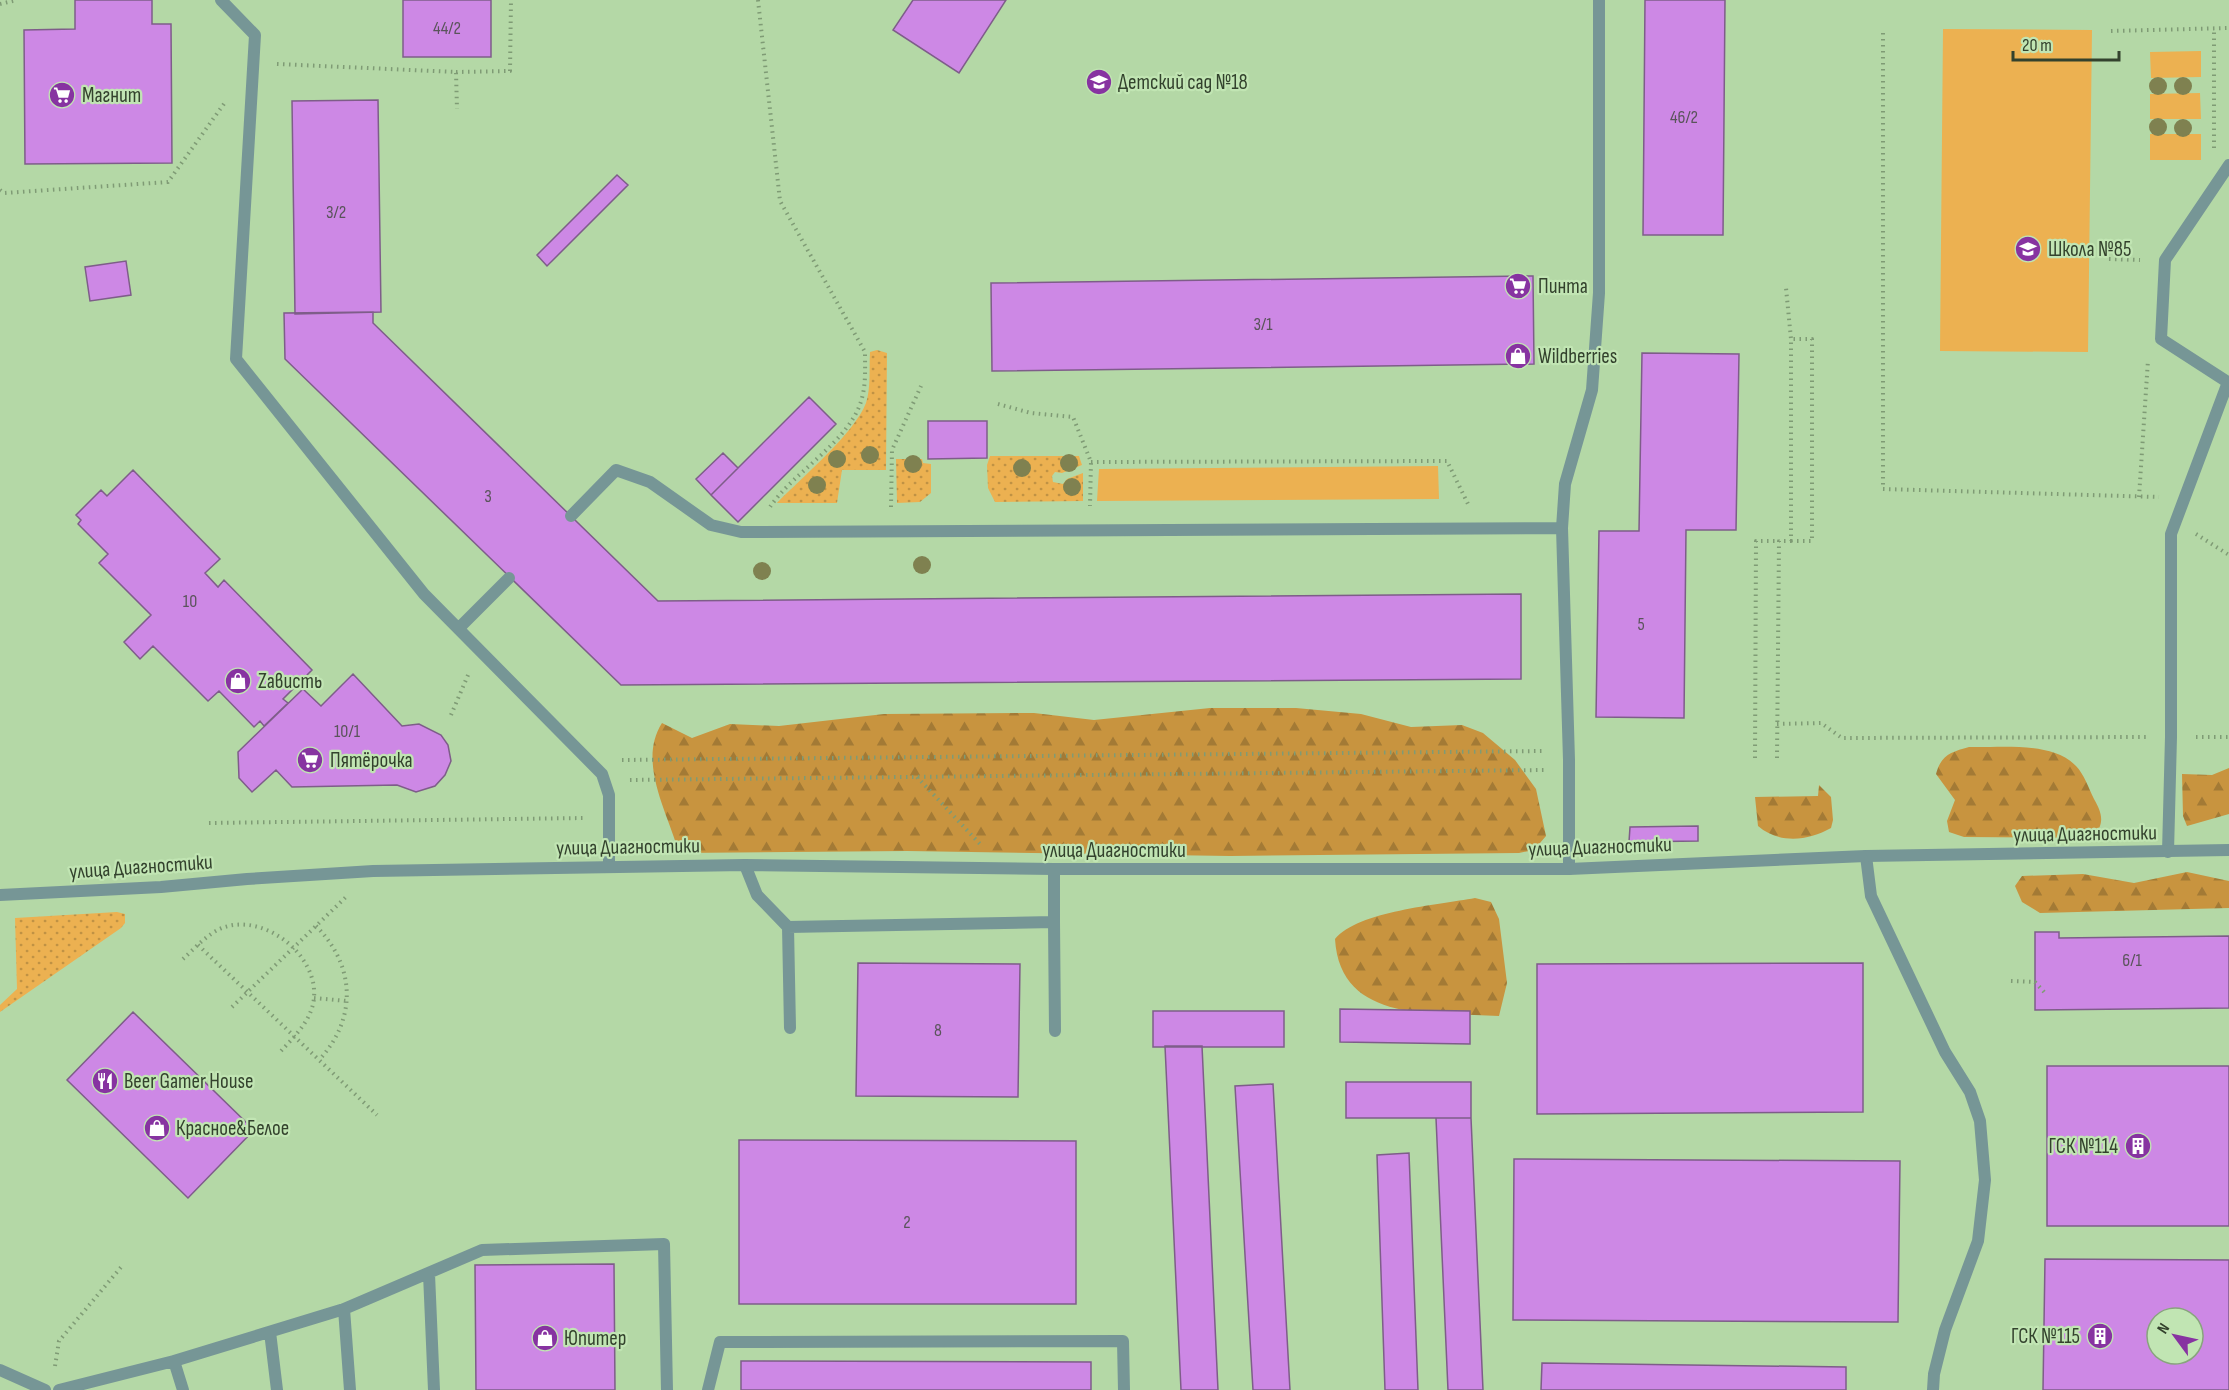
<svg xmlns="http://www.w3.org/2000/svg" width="2229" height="1390" viewBox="0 0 2229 1390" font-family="'Sofia Sans Condensed',sans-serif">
<defs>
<pattern id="grass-dots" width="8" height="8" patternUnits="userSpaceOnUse" patternTransform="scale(1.5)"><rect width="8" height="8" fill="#ecb151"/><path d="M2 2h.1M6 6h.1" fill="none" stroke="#c09244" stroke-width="1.8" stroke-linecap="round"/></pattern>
<pattern id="forest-firs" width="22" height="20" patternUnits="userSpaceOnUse" patternTransform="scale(1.5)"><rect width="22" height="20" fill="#c8943f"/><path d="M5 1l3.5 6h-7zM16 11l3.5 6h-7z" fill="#a37a35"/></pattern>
</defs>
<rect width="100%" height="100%" fill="#b4d8a6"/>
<path fill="url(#grass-dots)" d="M877 350 887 353 886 470H842L837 503H777C801 478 854 434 866 403 871 388 869 369 870 352Z
M990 456H1079L1082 465 1062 473 1055 472 1052 476 1053 482 1063 484 1067 479 1083 473V501L995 502 988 488 987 465Z
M896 459H922L923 463 931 464V493L920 502 897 503Z
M117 912 125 914V923L121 928 0 1012V1005L17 989 15 918Z"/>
<path fill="url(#forest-firs)" d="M1210 708H1296L1361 714 1411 727 1462 725 1483 733 1515 760 1536 789 1546 836 1534 850 1519 853 1230 856 907 851 679 853C668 813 637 762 662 723L692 738 730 724 779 726 884 714 1034 713 1094 720Z
M1969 747C2001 748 2052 741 2076 766 2084 774 2089 789 2094 799 2102 813 2105 823 2094 836L2079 838 1964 837 1949 832 1947 821 1955 800 1936 774C1941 755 1951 752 1969 747Z
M2229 768V814L2187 826 2183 816 2182 774 2212 775Z
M1819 785 1831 797 1833 820 1831 828C1808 841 1779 844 1758 826L1755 797 1818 796Z
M2187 872 2229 881V908L2040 913 2022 902 2015 886 2022 876 2083 874 2134 883Z
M1475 898 1491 902 1499 919 1507 983 1499 1016C1437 1012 1340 1025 1335 939 1358 911 1438 905 1475 898Z"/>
<path fill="#ecb151" d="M1943 29 2092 30 2088 352 1940 351Z
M2201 51V77L2151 78 2150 52Z
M2200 93 2201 119H2150V94Z
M2150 134H2201V160H2150Z
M1438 466 1439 499 1097 501 1099 469Z"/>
<path fill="#cd88e5" stroke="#7e5d89" stroke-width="1.5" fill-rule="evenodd" d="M75 0H152V24H171L172 163 25 164 24 30 75 29Z
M403 0H491V57H403Z
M913 0H1006L959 73 893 30Z
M1645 0H1725L1723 235H1643Z
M378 100 381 312 295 314 292 101Z
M617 175 628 185 547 266 537 255Z
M126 261 131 295 90 301 85 267Z
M1533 276 1534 364 992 371 991 283Z
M373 312V323L658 601 1521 594V679L621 685 285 359 284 313Z
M1642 353 1739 354 1736 530H1686L1684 718 1596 717 1599 531H1639Z
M809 397 836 424 738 522 711 495Z
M928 421H987V458L928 459Z
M723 453 738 468 711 495 696 479Z
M133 470 220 559 205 573 218 587 224 580 312 670 283 699 288 703 264 726 260 721 254 727 219 691 208 701 153 646 140 659 124 642 151 615 99 563 108 554 78 524 81 520 76 515 101 490 107 496Z
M353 674 402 726 419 724 441 735 448 745 451 761 445 775 435 786 416 792 397 785 292 787 276 770 252 792 239 778 238 752 303 689 321 706Z
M1698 826V841L1629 842 1630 827Z
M2035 932H2059V938L2229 936V1008L2035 1010Z
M858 963 1020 964 1018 1097 856 1096Z
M1863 963V1112L1537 1114V964Z
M1340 1009 1470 1011V1044L1340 1042Z
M1153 1011H1284V1047H1153Z
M133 1012 254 1130 188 1198 67 1080Z
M1165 1046H1202L1218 1390H1181Z
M2047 1066H2229V1226H2047Z
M1346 1082H1471V1118H1346Z
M1273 1084 1290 1390H1253L1235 1086Z
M1436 1118H1471L1483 1390H1448Z
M739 1140 1076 1141V1304H739Z
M1409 1153 1418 1390H1385L1377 1155Z
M1514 1159 1900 1161 1898 1322 1513 1320Z
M2045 1259 2229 1260V1390H2043ZM2157 1318H2193V1354H2157Z
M614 1264 615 1390H476L475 1265Z
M741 1361 1091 1362V1390H741Z
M1542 1363 1846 1367V1390H1541Z"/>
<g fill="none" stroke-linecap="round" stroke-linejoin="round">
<path stroke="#7f9b75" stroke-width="4" stroke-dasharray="1.5 4.5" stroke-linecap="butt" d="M758 0 780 201 865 352C865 368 866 383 862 398 851 441 794 471 770 507
M0 4 17 0
M2111 31 2229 28
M1883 33V489L2159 497
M277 64 456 72 457 109
M456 72 510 71 511 0
M2214 148V29
M0 190 4 193 168 182 226 101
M2109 259 2140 260
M998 404 1031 413 1073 417 1091 462 1090 506
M1091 462 1447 461 1468 504
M2139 497 2148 360
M891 507 892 450 921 386
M2196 534 2229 555
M1791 541H1812V339H1791
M451 715 468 675
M1777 724 1821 723 1842 738 2146 737
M2196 737H2229
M1755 758 1756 541H1779
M1777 758 1779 541H1791V339L1786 288
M622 760 1544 751
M917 777 980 844
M630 780 1546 770
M209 823 585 818
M316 926C355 965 358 1018 319 1060
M198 945 377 1115
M183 959C194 949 207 934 222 928 263 912 318 954 314 998 312 1020 294 1037 280 1052
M2011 981 2035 982 2045 993
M314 998 347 1001
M232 1007 346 897
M55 1366 59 1341 122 1266"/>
<path stroke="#769696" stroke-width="12" d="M221 0 255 35 236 359 424 594 602 774 609 795V866
M2229 165 2165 260 2161 339 2229 383
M571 516 616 470 650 482 711 525 741 532 1562 528
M459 628 509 578
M2168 852 2171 737V534L2228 382
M1866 856 1871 896 1945 1052 1970 1092 1980 1121 1985 1180 1978 1241 1945 1330 1934 1374 1933 1390
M745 865 757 895 788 927 790 1028
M1054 869V922
M1569 869V760L1562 528 1565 484 1592 390 1599 293V0
M788 927 1054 922 1055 1031
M429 1274 434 1390
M344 1309 350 1390
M270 1332 277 1390
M174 1361 183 1390
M0 1370 45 1390
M59 1390 174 1361 344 1309 482 1250 664 1244 667 1390
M708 1390 720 1342 1123 1341 1124 1390"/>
<path stroke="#769696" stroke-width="12" d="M0 895 161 887 247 879 373 871 745 865 1054 869H1569L1866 856 2229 850"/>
</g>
<g fill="#7f8150">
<circle cx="2158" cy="86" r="9"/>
<circle cx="2183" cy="86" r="9"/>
<circle cx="2158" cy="127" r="9"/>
<circle cx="2183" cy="128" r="9"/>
<circle cx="870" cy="455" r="9"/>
<circle cx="837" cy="459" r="9"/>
<circle cx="1069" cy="463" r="9"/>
<circle cx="913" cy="464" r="9"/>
<circle cx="1022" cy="468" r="9"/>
<circle cx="817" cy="485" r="9"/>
<circle cx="1072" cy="487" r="9"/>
<circle cx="922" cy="565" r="9"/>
<circle cx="762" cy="571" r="9"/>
</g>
<defs>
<g id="school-disc" transform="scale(1.35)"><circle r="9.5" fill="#8733a1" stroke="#c1e5b3"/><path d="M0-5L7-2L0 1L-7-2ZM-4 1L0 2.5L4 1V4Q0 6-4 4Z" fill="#fff"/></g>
<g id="supermarket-disc" transform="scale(1.35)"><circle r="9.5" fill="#8733a1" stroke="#c1e5b3"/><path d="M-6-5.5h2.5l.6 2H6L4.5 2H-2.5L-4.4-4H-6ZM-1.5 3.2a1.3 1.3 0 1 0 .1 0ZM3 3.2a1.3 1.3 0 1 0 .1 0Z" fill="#fff"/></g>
<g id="shop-disc" transform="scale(1.35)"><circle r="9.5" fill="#8733a1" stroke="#c1e5b3"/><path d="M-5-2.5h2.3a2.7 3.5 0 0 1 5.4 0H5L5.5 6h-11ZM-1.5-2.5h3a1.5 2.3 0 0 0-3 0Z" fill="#fff"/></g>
<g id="restaurant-disc" transform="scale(1.35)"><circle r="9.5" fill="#8733a1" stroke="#c1e5b3"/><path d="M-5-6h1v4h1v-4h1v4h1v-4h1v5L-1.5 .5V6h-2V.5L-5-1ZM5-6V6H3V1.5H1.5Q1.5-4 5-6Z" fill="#fff"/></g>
<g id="building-disc" transform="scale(1.35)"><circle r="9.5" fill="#8733a1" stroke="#c1e5b3"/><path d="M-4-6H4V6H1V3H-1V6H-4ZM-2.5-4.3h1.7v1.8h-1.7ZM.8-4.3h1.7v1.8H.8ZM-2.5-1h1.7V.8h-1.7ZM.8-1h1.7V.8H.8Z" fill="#fff"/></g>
</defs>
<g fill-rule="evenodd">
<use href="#school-disc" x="1099" y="82"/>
<use href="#supermarket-disc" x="62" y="95"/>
<use href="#school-disc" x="2028" y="249"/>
<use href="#supermarket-disc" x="1518" y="286"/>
<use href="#shop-disc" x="1518" y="356"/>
<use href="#shop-disc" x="238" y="681"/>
<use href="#supermarket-disc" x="310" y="760"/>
<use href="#restaurant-disc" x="105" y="1081"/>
<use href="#shop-disc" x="157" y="1128"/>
<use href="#building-disc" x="2138" y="1146"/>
<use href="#building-disc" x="2100" y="1336"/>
<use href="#shop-disc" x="545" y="1338"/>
</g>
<g text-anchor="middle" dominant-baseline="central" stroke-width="4.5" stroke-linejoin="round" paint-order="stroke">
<g font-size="18" fill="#5a545b">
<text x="447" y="28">44/2</text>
<text x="1684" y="117">46/2</text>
<text x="336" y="212">3/2</text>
<text x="1263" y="324">3/1</text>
<text x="488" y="496">3</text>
<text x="190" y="601">10</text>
<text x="1641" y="624">5</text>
<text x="347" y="731">10/1</text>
<text x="2132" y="960">6/1</text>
<text x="938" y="1030">8</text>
<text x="907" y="1222">2</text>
</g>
<g font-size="21" fill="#33422d" stroke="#c1e5b3" text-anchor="start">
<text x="1118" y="82">Детский сад №18</text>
<text x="82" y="95">Магнит</text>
<text x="2048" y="249">Школа №85</text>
<text x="1538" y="286">Пинта</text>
<text x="1538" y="356">Wildberries</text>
<text x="258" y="681">Zависть</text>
<text x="330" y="760">Пятёрочка</text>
<text x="124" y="1081">Beer Gamer House</text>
<text x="176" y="1128">Красное&amp;Белое</text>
<text x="2118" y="1146" text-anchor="end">ГСК №114</text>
<text x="2080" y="1336" text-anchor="end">ГСК №115</text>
<text x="564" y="1338">Юпитер</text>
</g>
<g font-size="21" fill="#33422d" stroke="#c1e5b3">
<text transform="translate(2085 834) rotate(-1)">улица Диагностики</text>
<text transform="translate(628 847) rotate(-1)">улица Диагностики</text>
<text transform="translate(1600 847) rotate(-2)">улица Диагностики</text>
<text x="1114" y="850">улица Диагностики</text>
<text transform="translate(141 867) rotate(-4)">улица Диагностики</text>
</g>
</g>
<g transform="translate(2175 1336) rotate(303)"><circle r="28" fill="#c1e5b3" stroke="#88a47d" stroke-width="1.5"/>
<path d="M0-4.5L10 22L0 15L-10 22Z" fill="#8733a1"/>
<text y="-9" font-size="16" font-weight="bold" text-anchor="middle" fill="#33422d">N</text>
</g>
<path d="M2013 51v9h106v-9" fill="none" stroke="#33422d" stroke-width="3"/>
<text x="2022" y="51" font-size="18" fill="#33422d" stroke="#c1e5b3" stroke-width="4.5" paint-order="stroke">20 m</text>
</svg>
